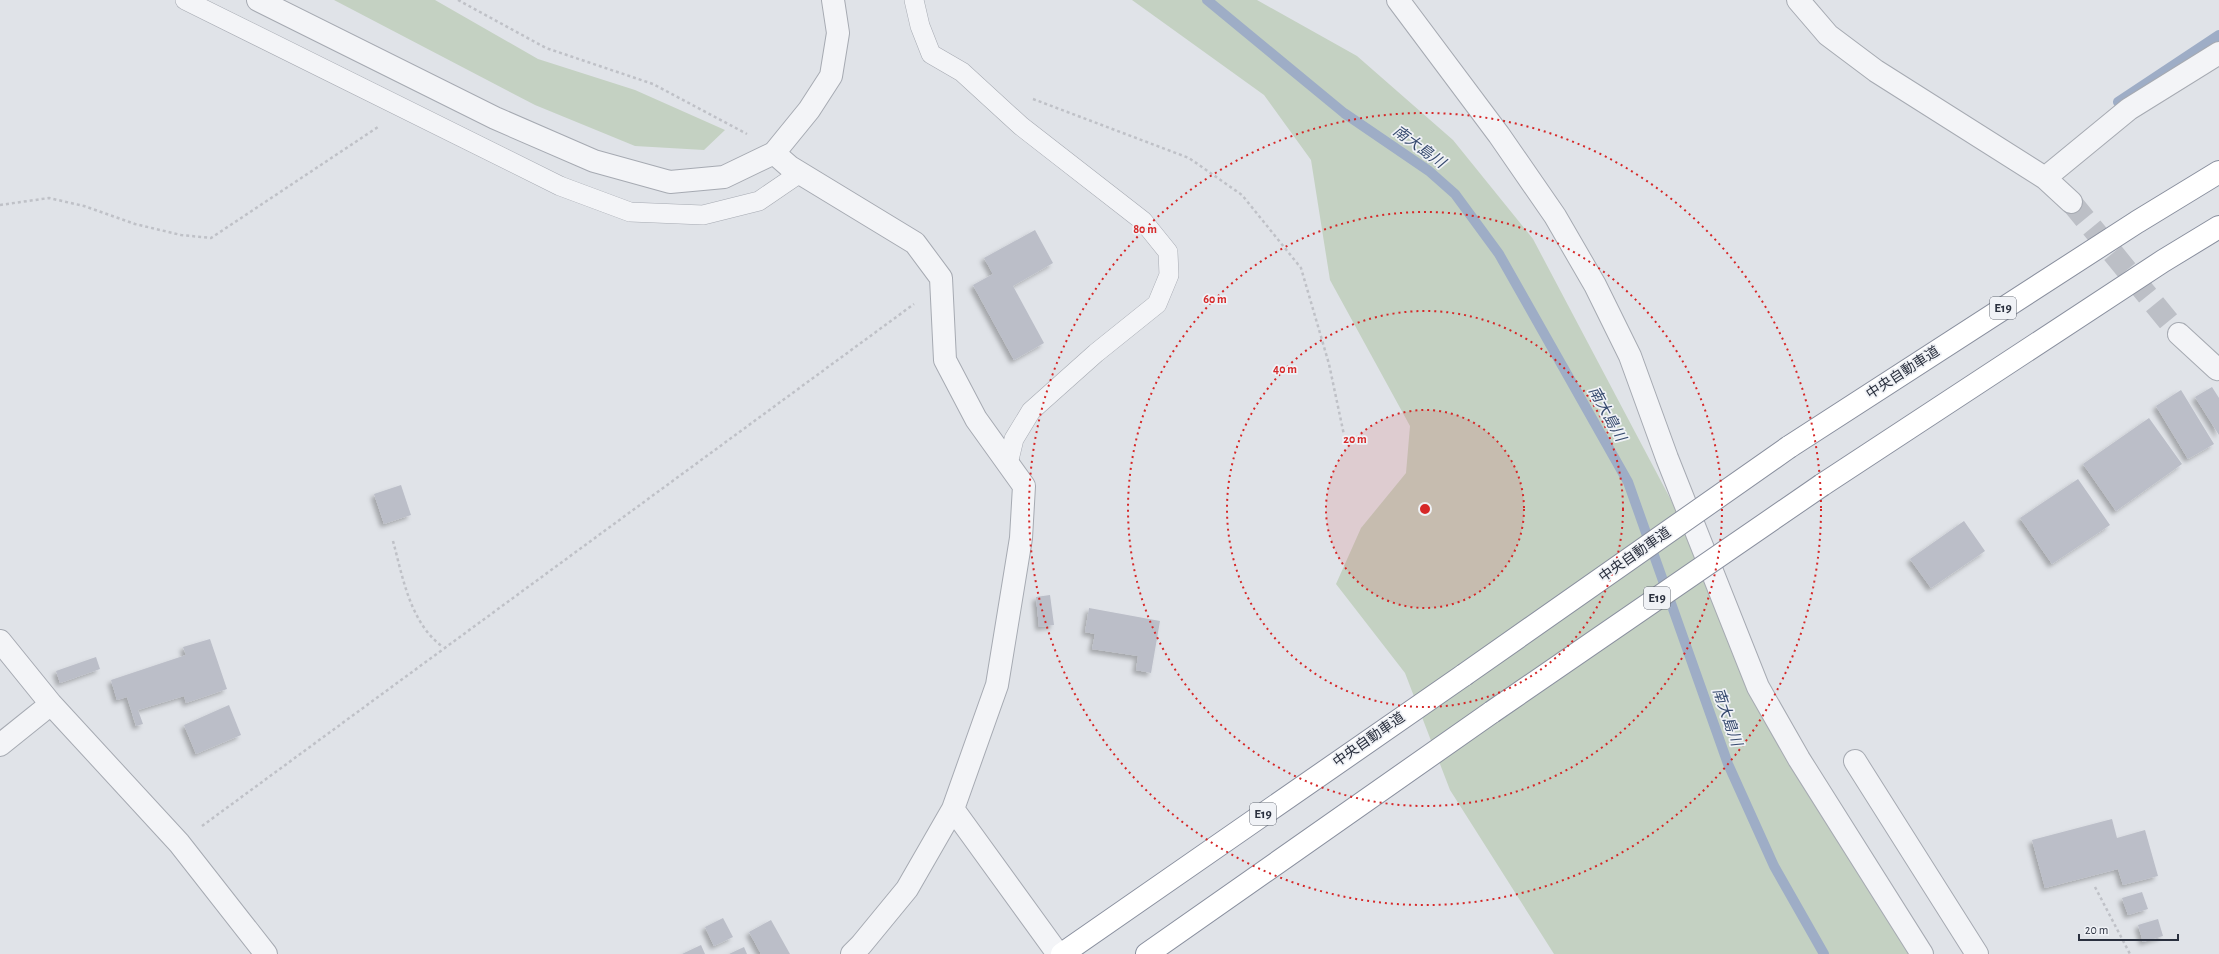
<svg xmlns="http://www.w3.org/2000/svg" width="2219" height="954" viewBox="0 0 2219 954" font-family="'Alegreya Sans','Noto Sans JP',sans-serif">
<defs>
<filter id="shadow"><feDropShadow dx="-3.5" dy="3.5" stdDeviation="2" flood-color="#0004"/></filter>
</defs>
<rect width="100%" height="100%" fill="#e0e3e8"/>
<path fill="#c4d1c2" d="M334 0H435L538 59 635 90 725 130 704 150 635 146 535 105Z
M1132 0H1257L1357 56 1453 140 1533 239 1911 954H1554L1450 790 1405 673 1336 584 1361 528 1406 473 1410 426 1330 280 1311 160 1264 95Z"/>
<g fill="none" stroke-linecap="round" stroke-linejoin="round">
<path stroke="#9eadc6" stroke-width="10" d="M1207 0 1344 113 1429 171 1455 194 1499 254 1628 482 1728 764 1774 866 1824 954
M2118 102 2219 35"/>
</g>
<path fill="#bbbec8" filter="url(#shadow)" d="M1035 230 1053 263 1013 286 1044 343 1014 360 973 285 993 274 984 258Z
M2212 387 2219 398V435L2195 397Z
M2181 390 2214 444 2188 459 2156 406Z
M2149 418 2182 464 2116 511 2083 464Z
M2078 479 2110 525 2052 564 2020 518Z
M401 485 411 515 384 524 374 494Z
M1964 521 1985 551 1931 588 1910 559Z
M1050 595 1054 625 1039 627 1036 597Z
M1089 608 1160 621 1151 673 1136 670 1138 656 1092 649 1095 634 1085 632Z
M210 639 227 689 186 703 184 696 138 710 143 724 136 726 127 697 117 700 111 680 186 655 183 647Z
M96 657 100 669 60 683 56 671Z
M229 705 241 735 196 754 184 725Z
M2112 819 2117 838 2145 830 2158 876 2123 885 2118 869 2045 888 2032 840Z
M2142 892 2148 909 2128 915 2122 898Z
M723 918 733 937 714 946 705 927Z
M2158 919 2163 936 2143 942 2138 925Z
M771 920 790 954H761L749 932Z
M701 945 705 954H682Z
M744 947 747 954H729Z"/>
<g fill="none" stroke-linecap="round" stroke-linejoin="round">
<path stroke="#bcbfc6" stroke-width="22" stroke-dasharray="22 11" stroke-linecap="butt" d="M2071 202 2179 334"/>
<g stroke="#a6aab2" stroke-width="20">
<path id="service" d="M185 0 560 186 630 212 703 215 759 201 800 173
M914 0 920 26 931 54 962 72 1021 126 1143 221 1168 252 1169 275 1157 304 1096 353 1031 411 1014 439 1008 464"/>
</g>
<g stroke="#a6aab2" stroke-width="24">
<path id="minor" d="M1798 0 1828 35 1876 71 2045 178 2071 202
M774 153 790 167 915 243 941 278 945 360 976 419 1024 486 1021 538 997 685 953 809 907 889 861 945 852 954
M2045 178 2129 109 2219 53
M2179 334 2217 369 2219 368
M0 641 51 704 179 843 266 954
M0 745 51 704
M1855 761 1977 954
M953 809 1058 954"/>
</g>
<g stroke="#a6aab2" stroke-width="24">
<path id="tertiary" d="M258 0 495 118 594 161 670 182 724 177 774 153 809 110 831 76 838 33 833 0
M1398 0 1499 135 1555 216 1595 285 1630 356 1667 458 1758 687 1799 759 1922 954"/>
</g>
<g stroke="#898f9e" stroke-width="24">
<path id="motorway" d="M1789 447 2137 222 2219 172
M1822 485 2163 261 2219 227
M1062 954 1464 675
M1147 954 1492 712"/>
</g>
<path stroke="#bfc1c7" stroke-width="2.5" stroke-dasharray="3 3" stroke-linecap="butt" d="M458 0 546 48 653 84 747 134
M1033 99 1189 158 1242 195 1301 268 1329 364 1344 435
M0 205 49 198 84 206 135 224 181 235 211 238 378 127
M393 541C403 578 410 623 443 647
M202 826 914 304
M2095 887 2130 954"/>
<use href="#service" stroke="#f3f4f7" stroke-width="19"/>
<use href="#minor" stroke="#f3f4f7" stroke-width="22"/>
<use href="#tertiary" stroke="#f3f4f7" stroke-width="22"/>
<use href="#motorway" stroke="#fff" stroke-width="22"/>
<g stroke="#898f9e" stroke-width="24" stroke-linecap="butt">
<path id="motorway-bridge" d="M1464 675 1789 447
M1492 712 1822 485"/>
</g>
<use href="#motorway-bridge" stroke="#fff" stroke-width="22"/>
</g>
<circle cx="1425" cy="509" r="99" fill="#d62828" fill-opacity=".12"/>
<g fill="none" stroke="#d62828" stroke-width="2" stroke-dasharray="2 4">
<circle cx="1425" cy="509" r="99"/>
<circle cx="1425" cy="509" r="198"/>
<circle cx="1425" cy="509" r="297"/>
<circle cx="1425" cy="509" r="396"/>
</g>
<g text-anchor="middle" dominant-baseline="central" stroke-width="3.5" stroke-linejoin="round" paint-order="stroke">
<g fill="#f0f2f6" stroke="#656a75" stroke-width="1">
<rect x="1990" y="297" width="26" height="22" rx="3"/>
<rect x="1644" y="587" width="26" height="22" rx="3"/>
<rect x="1250" y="803" width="26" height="22" rx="3"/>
</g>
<g font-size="13" font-weight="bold" fill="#2a303e">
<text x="2003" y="308">E19</text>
<text x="1657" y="598">E19</text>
<text x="1263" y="814">E19</text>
</g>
<g font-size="14" fill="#2a303e" stroke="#f0f2f6">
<text transform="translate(1903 373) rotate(-33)">中央自動車道</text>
<text transform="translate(1635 555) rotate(-35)">中央自動車道</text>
<text transform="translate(1369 740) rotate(-35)">中央自動車道</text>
</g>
<g font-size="15" font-style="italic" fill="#374b6f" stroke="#f0f2f6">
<text transform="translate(1419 147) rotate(36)">南大島川</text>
<text transform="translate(1607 414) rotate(61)">南大島川</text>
<text transform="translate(1727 717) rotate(71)">南大島川</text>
</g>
</g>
<circle cx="1425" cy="509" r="6" fill="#d62828" stroke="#f0f2f6" stroke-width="2"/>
<g font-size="12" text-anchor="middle" font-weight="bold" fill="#d62828" stroke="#f0f2f6" stroke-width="3.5" stroke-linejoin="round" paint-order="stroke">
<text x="1145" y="233">80 m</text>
<text x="1215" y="303">60 m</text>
<text x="1285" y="373">40 m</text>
<text x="1355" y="443">20 m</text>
</g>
<path d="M2079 934v6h99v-6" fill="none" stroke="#2a303e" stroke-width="2"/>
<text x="2085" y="934" font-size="12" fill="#2a303e" stroke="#f0f2f6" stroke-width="3" paint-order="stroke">20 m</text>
</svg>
